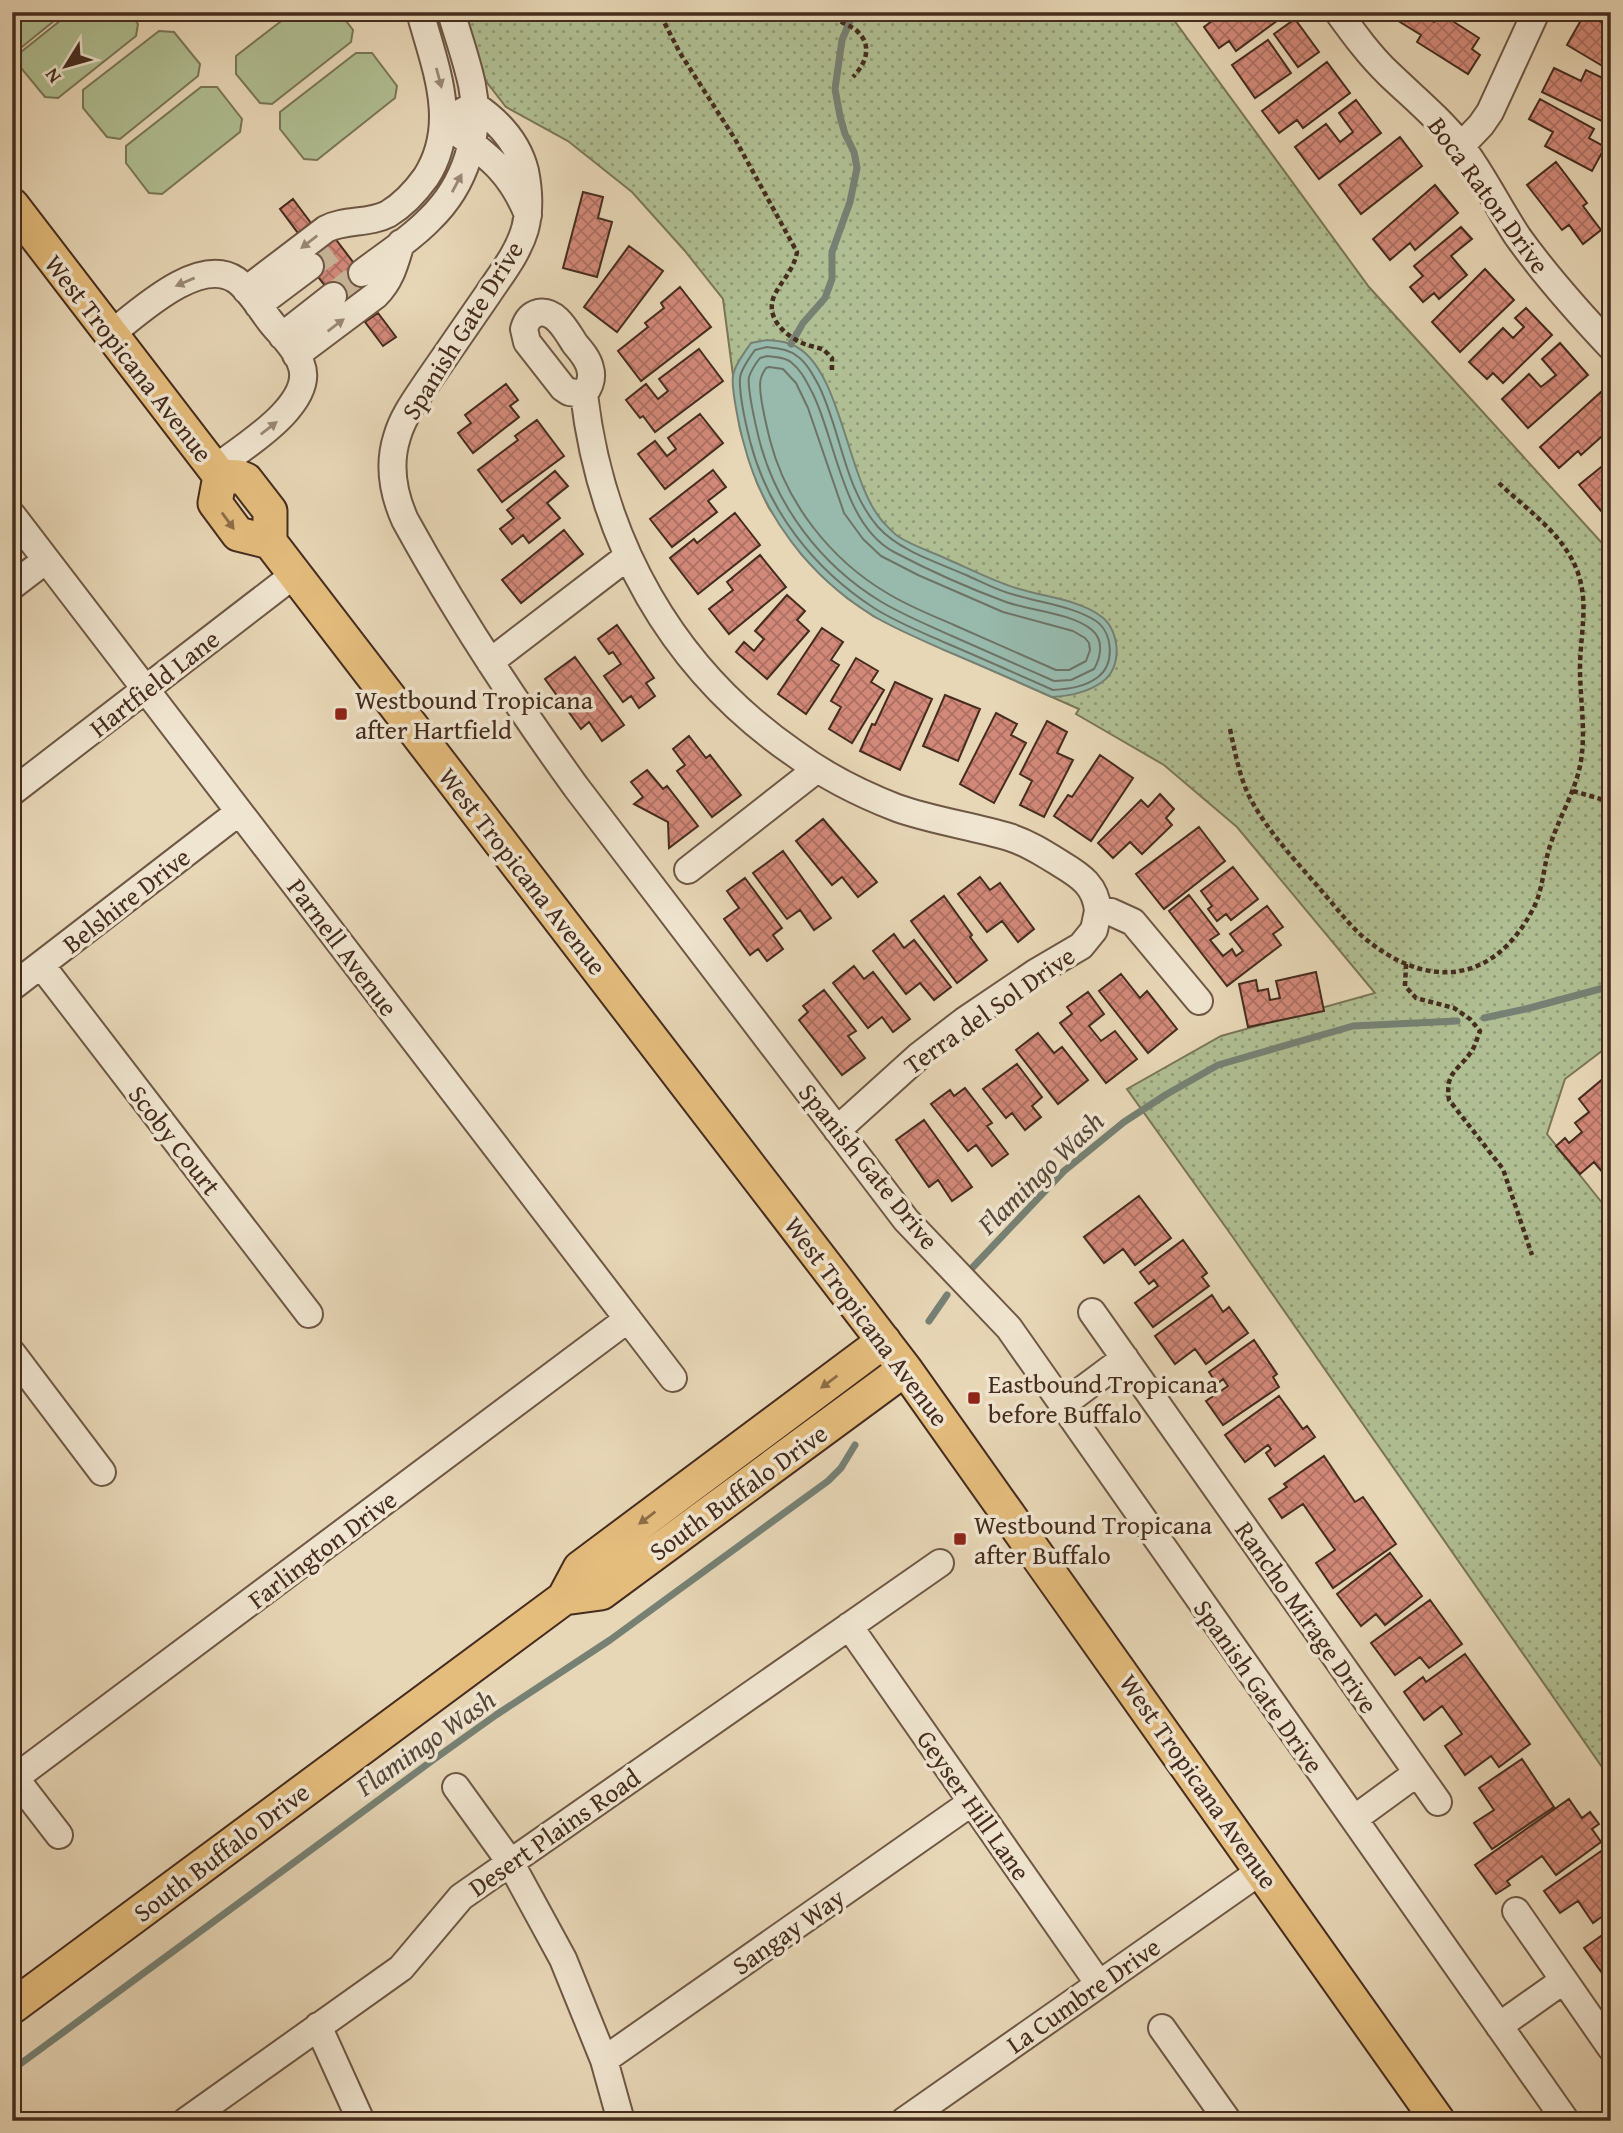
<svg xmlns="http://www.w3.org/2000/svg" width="1623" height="2133" viewBox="0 0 1623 2133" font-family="'Gentium Book Plus',serif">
<defs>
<pattern id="grass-dots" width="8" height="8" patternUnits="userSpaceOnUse" patternTransform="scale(1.75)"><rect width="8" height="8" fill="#b0bf93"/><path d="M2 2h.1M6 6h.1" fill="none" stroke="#919b77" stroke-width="1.8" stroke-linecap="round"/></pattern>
<pattern id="building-cross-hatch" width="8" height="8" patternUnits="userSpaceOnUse" patternTransform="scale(1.75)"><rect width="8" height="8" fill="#d38979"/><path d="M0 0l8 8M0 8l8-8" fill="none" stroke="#ad7063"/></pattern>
</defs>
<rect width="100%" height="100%" fill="#e8d7b7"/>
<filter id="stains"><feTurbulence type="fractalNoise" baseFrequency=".00286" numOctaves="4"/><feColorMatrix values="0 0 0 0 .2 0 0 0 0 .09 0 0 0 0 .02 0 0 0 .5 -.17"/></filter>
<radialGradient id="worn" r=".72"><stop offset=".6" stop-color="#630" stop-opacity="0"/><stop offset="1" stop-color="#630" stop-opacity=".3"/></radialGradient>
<path fill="url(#grass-dots)" stroke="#7a7658" stroke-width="2" d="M462 12H1168L1369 287 1611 553V1044L1565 1079 1547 1134 1611 1214V1780L1232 1236 1127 1089 1221 1036 1375 993 1237 827 1164 765 1076 714 1079 709 901 630 873 616 847 598 823 577 802 555 769 508 757 483 740 429 723 299 685 251 632 192 568 141 506 107 485 80Z"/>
<path fill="#b0bf93" stroke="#7a7658" stroke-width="2" d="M12 12H65L17 51 12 50Z
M71 12H129L138 24 136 36 58 98 45 97 21 68V52Z
M293 12H339L353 30 351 42 272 104 260 103 236 74V56Z
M159 31 174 32 200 64 198 76 120 139 107 137 83 108V90Z
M356 53H372L397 86 395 98 317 160 304 159 280 129V112Z
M201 87H217L242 119 240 132 162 194 149 193 126 163V146Z"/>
<path fill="#97baad" stroke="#768174" stroke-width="2" d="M767 340C775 341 785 341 793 345 842 367 846 480 883 522 888 527 893 533 899 537 913 546 932 552 947 559 970 569 993 581 1016 588 1043 597 1079 599 1102 617 1120 631 1123 668 1102 682 1087 693 1070 696 1052 697 1016 681 980 665 944 650 920 639 895 629 872 615 810 577 762 515 744 444 740 431 731 388 733 376 734 365 745 352 751 343Z"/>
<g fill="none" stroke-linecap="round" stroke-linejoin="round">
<path stroke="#6e7366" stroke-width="2" d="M767 347C778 349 789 349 797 356 807 363 813 375 819 386 841 431 844 488 878 527 900 551 936 562 966 575 982 582 998 591 1015 595 1041 603 1073 606 1096 621 1113 633 1115 664 1098 677 1085 687 1069 689 1053 690 1017 674 981 658 946 643 921 632 896 622 874 608 814 569 768 511 750 441 746 425 739 394 740 378 741 369 750 357 755 350Z
M767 356C775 357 786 357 792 363 802 371 807 383 813 394 836 441 843 525 894 552 928 570 971 589 1006 602 1031 611 1072 613 1092 630 1104 640 1101 657 1094 669L1071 680 1054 681C1020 666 986 651 952 636 928 625 903 615 880 601 821 565 776 506 759 439 756 427 747 388 749 377 751 371 756 363 760 358Z
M769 367 783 369 796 383 808 408 844 513 863 539 881 556 918 575 1003 612 1073 631 1085 638 1089 643 1090 650 1086 661 1069 670H1056C1022 655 988 640 954 625 931 615 908 606 887 593 831 560 786 503 770 440 767 428 757 389 761 378 762 374 764 371 766 368Z"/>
<path stroke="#768174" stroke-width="7" d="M791 344 803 323 825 298 832 279V252L850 202 857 168 854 152 845 134 840 116 835 89 842 40 854 12
M1484 1018 1526 1009 1611 986
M973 1267 1064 1171 1124 1122 1167 1094 1218 1065 1353 1026 1457 1021
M929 1321 947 1295
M12 2070 433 1760 496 1715 610 1640 828 1481 841 1468 855 1445"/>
</g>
<path fill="url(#building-cross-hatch)" stroke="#452c1e" stroke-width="2" d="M1224 12H1289L1236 51 1229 41 1219 48 1204 27Z
M1407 12H1418L1434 22 1440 13 1479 38 1472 49 1480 55 1468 74 1417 42 1421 35 1400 22Z
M1585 13 1611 28V71L1567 45Z
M1295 19 1319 52 1298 67 1274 34Z
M1268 40 1291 73 1255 98 1232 65Z
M1327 62 1350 93 1303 128 1297 120 1279 133 1262 111Z
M1554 68 1581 81 1586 70 1611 82V112L1606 123 1542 92Z
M1540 99 1594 129 1589 138 1605 147 1592 171 1545 146 1553 132 1529 119Z
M1356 100 1381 133 1319 179 1295 147 1326 124 1340 142 1353 132 1339 113Z
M1400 137 1422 166 1361 214 1339 185Z
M1556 162 1587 203 1583 206 1601 230 1583 244 1569 225 1562 230 1527 185Z
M1435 185 1458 213 1415 250 1410 243 1390 260 1373 239Z
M583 192 603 197 598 218 612 222 597 277 563 268Z
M293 199 311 223 298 233 280 209Z
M1461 227 1472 239 1451 256 1467 275 1439 299 1434 293 1423 302 1410 287 1423 276 1414 266Z
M334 237 372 287 343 309 305 260Z
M629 246 663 271 617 332 584 307Z
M1485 269 1514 300 1460 352 1432 322Z
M680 287 711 327 641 381 618 351 648 327 645 323 664 308 661 303Z
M1526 308 1552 335 1503 383 1493 373 1487 379 1469 362 1503 328 1513 338 1524 327 1515 318Z
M378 313 396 337 383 346 365 322Z
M1560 343 1588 375 1528 428 1502 399 1529 374 1541 387 1556 375 1542 359Z
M699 349 723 381 655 432 643 416 640 418 626 400 646 384 658 399 668 391 659 379Z
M506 384 518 400 510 406 519 417 473 453 458 433 471 423 465 415Z
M1601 392 1611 403V428L1581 455 1578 451 1559 468 1540 447Z
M700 414 723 443 665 489 638 454 655 441 667 456 676 449 668 438Z
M537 420 564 456 502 502 478 470 518 440 515 436Z
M1611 459V504L1602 512 1579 485Z
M713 470 726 487 708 501 717 512 672 547 650 519Z
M555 471 568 486 547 503 560 518 529 543 523 535 512 544 500 529 514 518 507 510Z
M735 513 760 545 698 594 670 558 694 539 697 543Z
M564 530 583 554 521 603 502 580Z
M760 555 786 587 729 634 709 609 733 590 727 582Z
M787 595 805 611 797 620 809 631 767 679 736 652 744 642 754 651 764 639 755 631Z
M617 625 654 678 646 683 655 696 639 708 631 696 623 702 604 676 621 664 613 652 609 654 598 639Z
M822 628 843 642 831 660 839 665 806 714 778 694Z
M575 657 624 725 602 741 589 722 581 729 545 679Z
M856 658 878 671 871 682 884 690 852 743 829 729 841 707 831 701Z
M895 682 932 699 900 770 860 751 872 724 875 725Z
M945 695 980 709 958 761 923 746Z
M996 713 1017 724 1011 735 1026 743 994 803 960 784Z
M1047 721 1067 732 1057 753 1073 760 1044 817 1020 805 1032 781 1020 774Z
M689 736 706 758 710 755 741 795 712 817 677 771 685 765 673 749Z
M1100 755 1133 778 1091 841 1054 816 1068 795 1072 797Z
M647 770 663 789 667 786 698 826 669 848 668 822 634 804 643 797 631 782Z
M1160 794 1174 809 1166 818 1172 825 1142 854 1130 842 1113 858 1098 843 1141 800 1148 807Z
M823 819 877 882 858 897 842 877 832 885 796 841Z
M1199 827 1225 861 1164 909 1136 874Z
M783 851 831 918 814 930 800 910 787 919 753 873Z
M1233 867 1258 899 1231 920 1226 914 1217 921 1208 909 1212 906 1201 891Z
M980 877 990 890 1000 883 1034 929 1018 942 1002 921 987 932 958 894Z
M745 878 782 928 773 935 783 949 767 961 758 949 750 955 724 919 739 908 727 891Z
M1189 895 1219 934 1210 940 1223 956 1232 949 1236 956 1243 951 1230 934 1267 906 1283 927 1273 934 1281 945 1227 986 1169 911Z
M944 896 972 935 970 937 987 960 957 983 911 921Z
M894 934 904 948 914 940 951 987 934 1000 920 983 906 994 873 951Z
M854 966 864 979 873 972 910 1019 893 1032 882 1017 868 1028 833 983Z
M1316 972 1324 1011 1248 1027 1239 984 1256 980 1258 991 1268 989 1270 1000 1280 998 1276 981Z
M1121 974 1140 998 1147 991 1177 1029 1148 1053 1099 991Z
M824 990 856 1031 848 1036 865 1058 842 1075 799 1020 808 1012 803 1006Z
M1088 992 1104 1014 1089 1026 1101 1041 1115 1031 1137 1059 1106 1083 1060 1023 1072 1014 1067 1007Z
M1038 1033 1054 1053 1062 1047 1088 1080 1058 1104 1016 1050Z
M1017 1064 1042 1097 1032 1106 1041 1117 1025 1130 1012 1113 1006 1118 983 1089Z
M1611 1072V1178L1609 1180 1594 1162 1580 1174 1556 1146 1565 1138 1569 1143 1582 1132 1575 1123 1589 1112 1579 1099Z
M965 1088 992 1123 987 1126 1008 1154 992 1166 976 1145 968 1151 931 1104 950 1090 954 1096Z
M924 1120 972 1187 952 1201 938 1180 929 1187 896 1140Z
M1139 1196 1171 1238 1135 1265 1123 1249 1104 1263 1084 1237Z
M1183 1240 1207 1273 1202 1277 1209 1286 1153 1327 1135 1303 1158 1286 1154 1280 1149 1284 1140 1272Z
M1212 1295 1223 1312 1229 1307 1248 1333 1206 1364 1195 1349 1175 1364 1155 1336Z
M1254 1340 1277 1374 1273 1377 1279 1387 1223 1425 1206 1401 1228 1386 1223 1379 1217 1384 1209 1372Z
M1279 1396 1303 1429 1307 1426 1315 1437 1275 1466 1266 1453 1271 1449 1268 1445 1245 1462 1225 1435Z
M1324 1456 1355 1502 1363 1497 1396 1544 1333 1588 1316 1563 1335 1550 1303 1504 1282 1518 1269 1499 1287 1487 1284 1484Z
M1390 1553 1422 1596 1385 1625 1376 1614 1361 1626 1337 1594Z
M1430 1600 1462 1644 1429 1668 1420 1657 1395 1675 1371 1643Z
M1465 1654 1530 1744 1499 1767 1491 1756 1465 1775 1445 1746 1462 1734 1442 1706 1424 1720 1404 1692 1423 1677 1426 1682Z
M1522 1759 1554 1807 1492 1849 1474 1823 1494 1810 1479 1788Z
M1569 1799 1582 1818 1590 1812 1599 1824 1592 1829 1601 1842 1556 1875 1542 1856 1507 1881 1510 1885 1496 1894 1475 1865Z
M1604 1849 1611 1858V1910L1593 1923 1578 1901 1560 1913 1544 1891Z
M1611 1929V1966L1602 1973 1584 1948Z"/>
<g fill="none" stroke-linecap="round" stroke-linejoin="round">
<path stroke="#c7b598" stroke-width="26" stroke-dasharray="26 13" stroke-linecap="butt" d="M310 266 339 244
M333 296 362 273"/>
<g stroke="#6e5744" stroke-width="30">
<path id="minor" d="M1338 12C1354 34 1370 56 1389 74 1414 98 1440 119 1461 146 1483 175 1498 207 1518 237 1546 276 1578 312 1611 347
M1461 146 1481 125 1490 112 1536 12
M528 215C509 167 483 153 444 122L474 105C498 121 518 143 525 171 529 191 530 210 525 229 518 253 502 273 488 294 468 323 448 352 428 381 416 399 403 416 397 437 388 465 393 493 405 520 456 613 514 701 576 787L906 1220 1009 1328 1566 2121
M362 273C384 256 410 240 430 219 465 185 482 134 472 85 467 61 458 36 451 12
M246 290 326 229C345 219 369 224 388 214 403 205 416 191 426 177 460 124 435 67 420 12
M258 305 310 266
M111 334C138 313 199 255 236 280 249 289 260 308 270 321 280 334 296 348 301 364 317 404 240 449 214 469
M282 336 333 296
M296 355 376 295C391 280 395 263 401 243
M584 394 569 392 563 388 527 342 524 329C526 322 530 315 538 313 556 309 567 332 575 344 581 351 588 359 590 368 593 378 590 386 584 394 601 541 671 668 794 753 825 776 861 794 897 808 934 821 972 826 1009 837 1028 843 1045 854 1061 864 1081 876 1096 886 1098 911L1111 912 1133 922 1199 1001
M12 515 673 1378
M12 586 46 560
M490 662 627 557
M12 792 295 574
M688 870 817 769
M41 965 309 1314
M12 987 239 812
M837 1130 920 1055 964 1021 1035 973 1081 946 1094 930 1098 911
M1092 1312 1438 1802
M12 1353 102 1472
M1062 1405 1125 1358
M849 1626 1099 1984
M12 1774 59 1835
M15 1778 628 1319
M456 1787 510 1862 563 1959 604 2060 621 2121
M1354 1819 1417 1773
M1516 1911 1611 2048
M318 2026 361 2121
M1499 2026 1564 1980
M1162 2028 1228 2121
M604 2060 972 1802
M186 2121 401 1968 461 1897 940 1563
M904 2121 1262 1870"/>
</g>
<g stroke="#452c1e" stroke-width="37">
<path id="major" d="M12 205 220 476
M220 476 215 503 238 534 270 542 905 1369 1438 2121
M220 476 239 477 246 480 270 511V542
M564 1598 601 1593 905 1369
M12 2007 564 1598 580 1568 884 1341"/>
</g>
<path stroke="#452c1e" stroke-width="4.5" stroke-dasharray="5 3.5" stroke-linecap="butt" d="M652 12 664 22 680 53 735 139 797 252C794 270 781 281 774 296 765 318 785 335 802 343 809 346 817 347 824 350 825 351 831 357 832 358V371
M827 12C835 22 848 23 857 31 873 46 866 63 853 77
M1230 729C1235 752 1239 775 1249 796 1268 833 1299 864 1326 896 1338 910 1349 924 1362 936 1425 990 1493 986 1533 909 1544 888 1543 865 1551 843 1561 812 1579 786 1582 753 1585 725 1580 697 1580 668 1580 636 1589 605 1578 573 1564 534 1528 511 1499 483
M1573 791 1611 802
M1406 964 1405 986 1416 998 1454 1008 1470 1019 1480 1031C1477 1038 1475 1047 1471 1052 1457 1072 1445 1072 1449 1100L1503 1169 1532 1255"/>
<use href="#minor" stroke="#f0e5d0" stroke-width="26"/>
<use href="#major" stroke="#e4bc7c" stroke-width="33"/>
</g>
<defs><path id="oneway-solid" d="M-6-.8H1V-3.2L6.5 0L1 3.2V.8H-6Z" transform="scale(1.75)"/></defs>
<g fill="#9a8877">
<use href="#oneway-solid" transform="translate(439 78) rotate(75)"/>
<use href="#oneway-solid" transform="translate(457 183) rotate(-62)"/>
<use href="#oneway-solid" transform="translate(309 242) rotate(142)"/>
<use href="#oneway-solid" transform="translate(185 282) rotate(157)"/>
<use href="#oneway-solid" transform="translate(336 325) rotate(-37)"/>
<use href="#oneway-solid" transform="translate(269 428) rotate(-38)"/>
</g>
<g fill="#8d6d48">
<use href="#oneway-solid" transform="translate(228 521) rotate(54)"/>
<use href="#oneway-solid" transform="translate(829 1382) rotate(143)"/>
<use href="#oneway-solid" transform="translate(647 1518) rotate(143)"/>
</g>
<g fill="#8f2418" stroke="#f0e5d0" stroke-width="2.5">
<rect x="334" y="707" width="14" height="14" rx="3.5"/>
<rect x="967" y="1391" width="14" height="14" rx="3.5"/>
<rect x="953" y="1532" width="14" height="14" rx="3.5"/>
</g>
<g text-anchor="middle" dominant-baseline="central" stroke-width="7" stroke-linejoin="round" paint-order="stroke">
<g font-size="26" fill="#452c1e" stroke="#f0e5d0">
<text transform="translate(1489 195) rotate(54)">Boca Raton Drive</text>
<text transform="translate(462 330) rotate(-58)">Spanish Gate Drive</text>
<text transform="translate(129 358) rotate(52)">West Tropicana Avenue</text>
<text transform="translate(154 683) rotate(-38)">Hartfield Lane</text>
<text transform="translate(523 871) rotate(52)">West Tropicana Avenue</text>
<text transform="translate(126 900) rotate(-38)">Belshire Drive</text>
<text transform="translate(343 947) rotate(53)">Parnell Avenue</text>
<text transform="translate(989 1010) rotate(-35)">Terra del Sol Drive</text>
<text transform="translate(175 1140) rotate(52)">Scoby Court</text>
<text transform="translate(869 1166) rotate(51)">Spanish Gate Drive</text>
<text transform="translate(867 1321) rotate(53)">West Tropicana Avenue</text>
<text transform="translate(738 1492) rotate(-36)">South Buffalo Drive</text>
<text transform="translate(322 1549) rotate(-37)">Farlington Drive</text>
<text transform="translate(1307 1617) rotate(55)">Rancho Mirage Drive</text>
<text transform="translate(1259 1686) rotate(55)">Spanish Gate Drive</text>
<text transform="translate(1199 1781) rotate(55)">West Tropicana Avenue</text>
<text transform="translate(974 1805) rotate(55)">Geyser Hill Lane</text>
<text transform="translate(554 1832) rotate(-35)">Desert Plains Road</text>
<text transform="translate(221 1852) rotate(-37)">South Buffalo Drive</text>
<text transform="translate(788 1931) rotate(-35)">Sangay Way</text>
<text transform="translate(1083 1995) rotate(-35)">La Cumbre Drive</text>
</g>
<g font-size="26" fill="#452c1e" stroke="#f0e5d0" text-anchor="start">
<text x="355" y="699">Westbound Tropicana<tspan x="355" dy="30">after Hartfield</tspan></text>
<text x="988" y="1383">Eastbound Tropicana<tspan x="988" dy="30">before Buffalo</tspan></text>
<text x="974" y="1524">Westbound Tropicana<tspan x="974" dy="30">after Buffalo</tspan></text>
</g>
<g font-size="28" font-style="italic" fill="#55483b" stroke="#f0e5d0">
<text transform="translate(1040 1172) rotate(-44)">Flamingo Wash</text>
<text transform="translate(425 1742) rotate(-35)">Flamingo Wash</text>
</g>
</g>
<rect width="1623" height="2133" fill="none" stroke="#e8d7b7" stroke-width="42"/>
<rect x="14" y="14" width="1595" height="2105" fill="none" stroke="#452c1e" stroke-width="3.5"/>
<rect x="21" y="21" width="1581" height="2091" fill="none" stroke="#452c1e" stroke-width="2"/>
<g transform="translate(66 66) rotate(233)" stroke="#f0e5d0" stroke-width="5" paint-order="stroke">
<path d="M0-5L12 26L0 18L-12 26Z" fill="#452c1e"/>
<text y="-10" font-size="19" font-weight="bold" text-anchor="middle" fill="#452c1e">N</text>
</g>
<rect width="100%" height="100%" filter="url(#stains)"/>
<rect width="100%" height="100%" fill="url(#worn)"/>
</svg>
